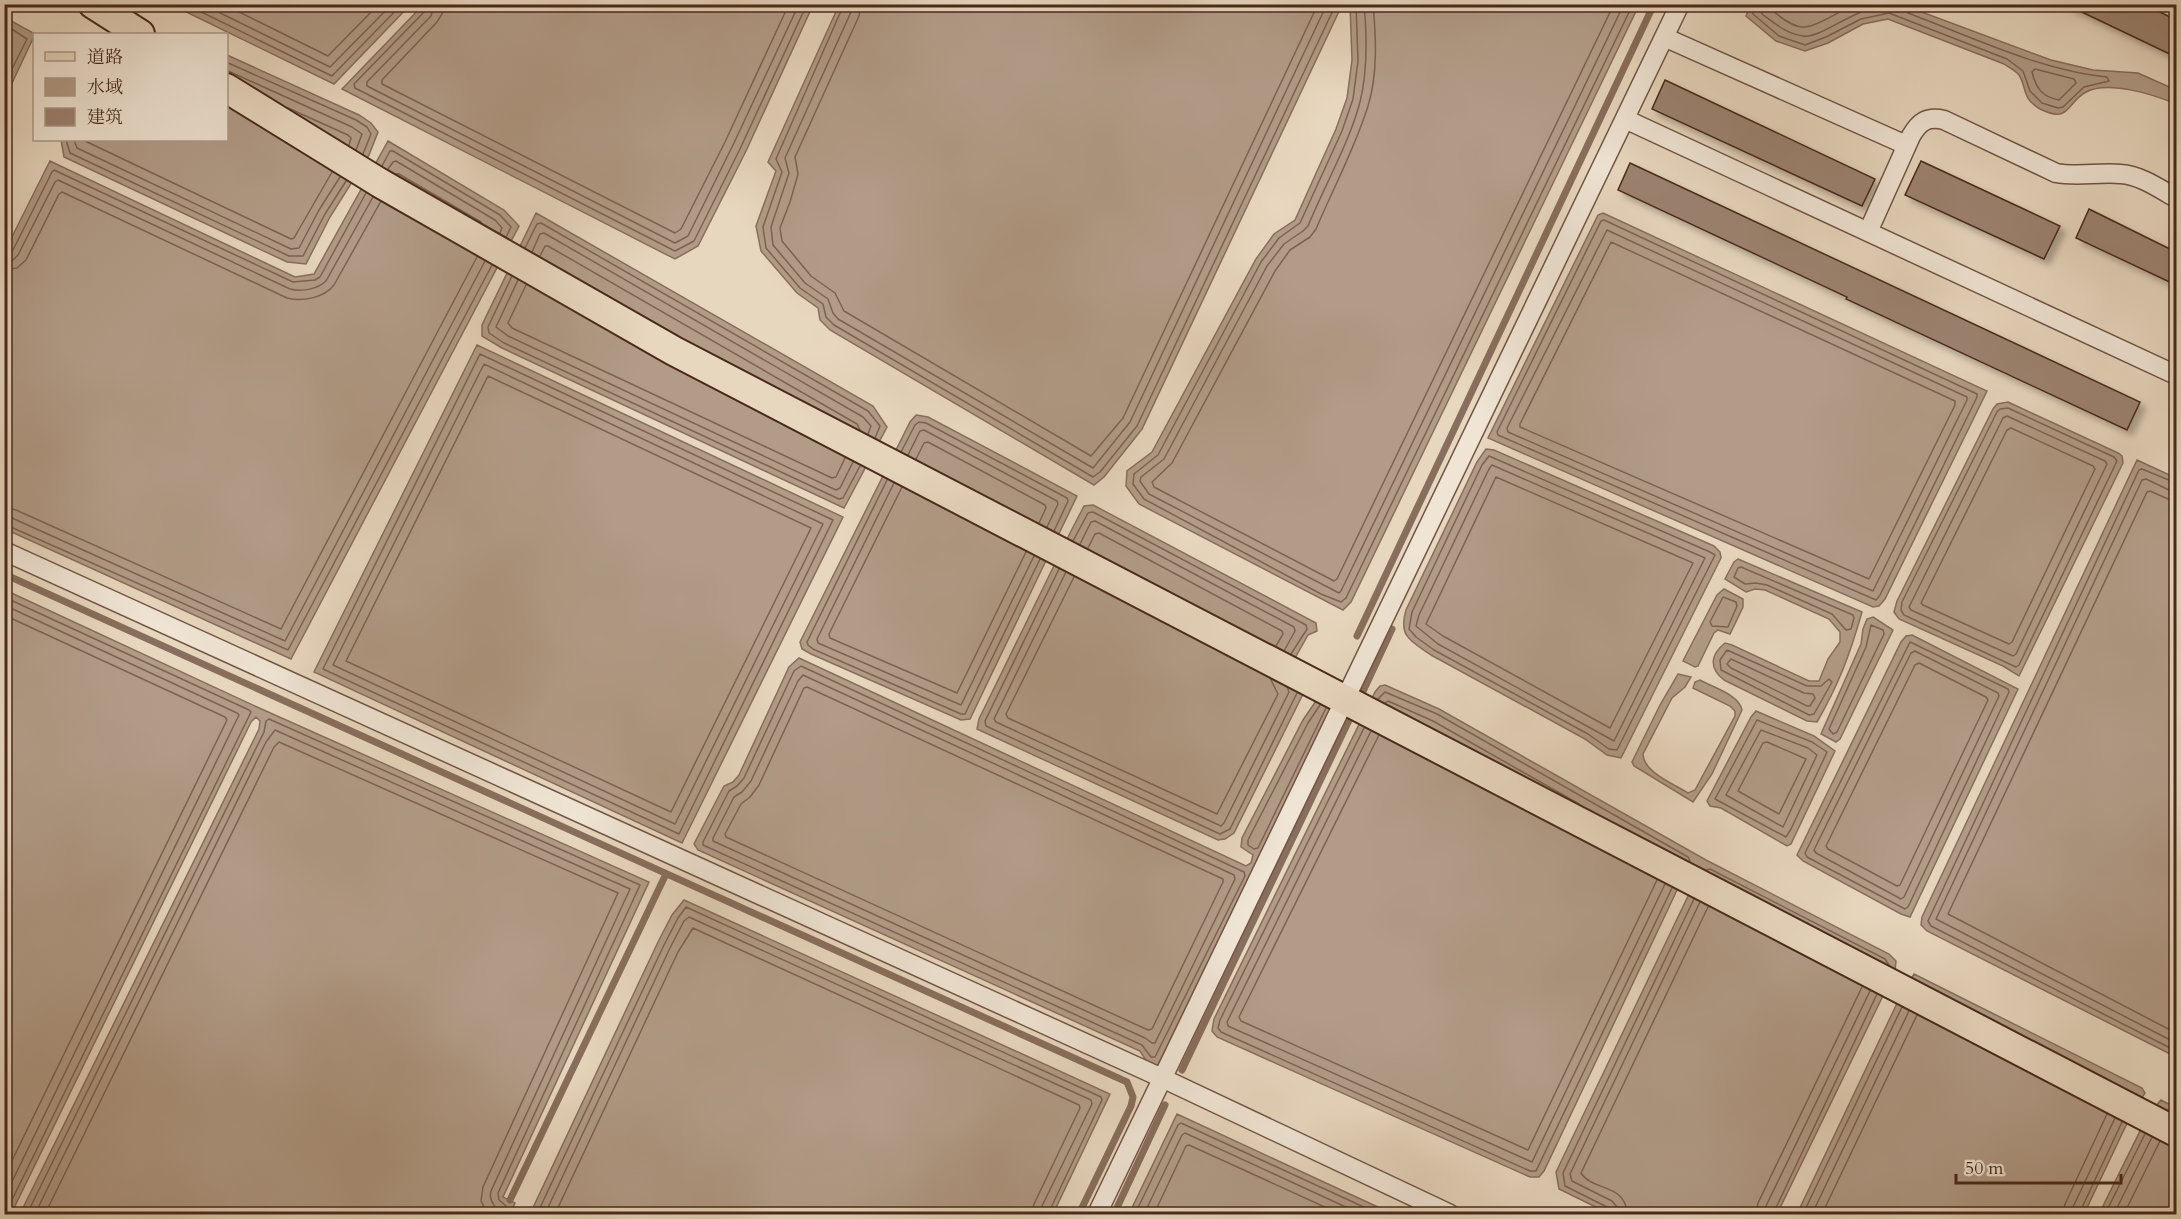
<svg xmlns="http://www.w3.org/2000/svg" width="2181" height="1219" viewBox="0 0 2181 1219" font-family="Cardo,'Noto Serif SC',serif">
<defs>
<filter id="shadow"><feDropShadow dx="5.5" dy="5.5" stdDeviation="3" flood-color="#0004"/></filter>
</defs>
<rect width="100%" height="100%" fill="#e8d7bf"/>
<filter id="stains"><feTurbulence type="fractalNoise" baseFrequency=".00333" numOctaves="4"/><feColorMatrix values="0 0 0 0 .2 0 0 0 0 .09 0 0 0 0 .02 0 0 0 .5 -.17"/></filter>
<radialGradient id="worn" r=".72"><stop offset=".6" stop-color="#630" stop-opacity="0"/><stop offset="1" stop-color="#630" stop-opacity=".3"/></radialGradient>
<path fill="#b29c88" stroke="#886e5d" stroke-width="1.5" d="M172 5H410L334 84Z
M423 5V4L813 5 746 151 698 246 675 259 342 89Z
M839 5H1342L1142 429 1104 477 1094 485 830 330 820 320 818 308 797 293 761 251 756 226 776 171 768 162Z
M1350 5H1639L1351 602 1343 610 1139 504 1126 486 1127 471 1152 452 1256 259 1274 234 1295 220 1336 129 1347 98 1352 60Z
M1750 5H1903L2051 60 2093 70 2138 73 2176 90V104C2155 95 2109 80 2086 92 2066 103 2070 124 2040 109 2021 98 2027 87 2019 75 2016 71 2008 67 2004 64L1888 19 1863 24 1828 43 1805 51 1776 41 1746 16Z
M4 17 35 34 5 98H4Z
M227 55 359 115 371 123 378 132 369 155 330 217 306 264 287 262 64 157 61 140H226Z
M388 141 504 210 519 226 291 659 5 529 4 253 50 161 295 277 314 274Z
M536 213 873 406 887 427 844 508 502 348 482 336V325Z
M1603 213 1987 391 1885 599 1879 606 1873 607 1488 438 1598 215Z
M477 345 843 517 682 843 314 672Z
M2008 402 2118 453 2122 456 2123 463 2019 676 2003 666 1899 619 1894 612 1897 601 1993 409 1997 404Z
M916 415 928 417 1077 496 970 719 961 720 811 654 802 649 800 642 910 422Z
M1486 449 1494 450 1714 546 1720 552 1721 558 1621 758 1607 755 1585 739 1431 655C1411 641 1398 637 1406 610L1477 462Z
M2137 460 2176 478V1057L1927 931 1921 925 1922 917Z
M1093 505 1316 623 1317 631 1308 635 1290 667 1303 694 1234 833 1225 839 1218 840 977 729 979 719 1069 535 1084 506Z
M1738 559 1862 612C1850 654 1839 684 1817 722L1807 721 1724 680C1709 668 1710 655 1725 643L1732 645 1809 681H1819L1828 659 1840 642V632L1829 619 1765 590 1755 589 1746 592 1725 579 1734 562Z
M1724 589 1743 599V607L1730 634 1718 630 1714 633 1698 666 1695 667 1683 661 1717 595Z
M5 590 257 707 649 882 503 1197 515 1203 510 1214H20L259 729 260 721 256 717 251 722 11 1214H5Z
M1873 617 1893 630 1840 739 1836 742 1821 734 1861 644 1863 629 1867 619Z
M1912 635 2018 689 1910 917 1901 914 1803 861 1797 855 1901 642 1906 636Z
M799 658 1246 866 1251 863 1253 855 1241 847 1242 838 1303 720 1318 698 1339 696 1157 1067 1149 1065 1140 1051 698 850 694 844 724 786 733 782 739 775 789 667Z
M1678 674 1691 677 1685 687 1672 698 1643 754C1643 772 1674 784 1688 793L1695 790 1735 716V711L1730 706 1693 688 1695 682 1700 680C1712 687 1740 695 1742 710L1712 774 1693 802 1634 766 1632 762 1660 705Z
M1385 685 1439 709 1706 860 1889 954 1896 961 1895 971 1777 1214H1610L1559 1189 1556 1172 1700 871 1687 869 1544 1171 1539 1177H1530L1217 1037 1212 1031 1214 1019 1375 692 1380 686Z
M1756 711 1814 736 1835 751 1791 844 1787 846 1721 808 1710 806 1707 801 1751 717Z
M684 900 1110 1094 1053 1214H530L658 942 672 915Z
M1914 974 2142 1088 2145 1093 2131 1115 2084 1214H1797L1900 997Z
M2161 1100 2176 1108V1214H2099L2148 1115Z
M1177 1114 1393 1214H1129Z"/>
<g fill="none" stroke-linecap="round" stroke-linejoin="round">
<path stroke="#7e6252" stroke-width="1.5" d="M185 4 332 76 402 4
M202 4 330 67 392 4
M223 4 328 56 379 4
M427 4 425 11 354 84 355 88 675 251 694 241 740 149 807 4
M434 4 431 16 367 82V86L675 243 688 236 733 145 799 4
M443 4 442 14 437 22 382 80V84L675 233 681 229 725 142 789 4
M844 4 776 159 782 172 763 227 766 248 800 288 823 304 826 317 834 325 1093 477 1100 472 1137 426 1336 4
M852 4 851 12 785 158 789 173 771 227 773 245 805 283 828 299 833 313 838 319 1093 468 1130 422 1327 4
M861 4 859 16 795 157 798 174 790 202 780 228 782 241 811 276 835 293 844 311 1091 456 1123 418 1318 4
M1356 4 1358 61 1353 99 1342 131 1300 223 1279 238 1261 262 1158 455 1134 474 1133 484 1144 499 1321 594 1341 602 1346 598 1633 4
M1364 4C1367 36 1368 70 1360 102 1350 141 1324 187 1308 226L1303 231 1284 244 1267 266 1164 459 1141 477 1140 481 1149 494 1339 593 1341 591 1624 4
M1373 4C1376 37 1378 74 1368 106 1355 148 1333 189 1316 229L1310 237 1290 250 1275 271 1172 463 1152 482 1154 487 1171 496 1334 581 1337 579 1614 4
M1754 4 1753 14 1779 36 1805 45 1826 37 1861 19 1889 13 2007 59 2023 71 2030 91 2042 103 2058 108 2063 107 2084 87 2109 81 2107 77C2042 71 1969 36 1908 13L1905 9 1904 4
M1762 4V14C1774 23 1787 34 1803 36 1824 39 1860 1 1894 7L1896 4
M1771 4 1772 10C1780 17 1793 28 1805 27 1818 26 1841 11 1853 4
M4 24 27 39 4 85
M226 62 356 120 367 127 371 134 363 154
M2035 69 2074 79 2076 83 2059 100C2042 97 2036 88 2032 72Z
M226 70 352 127 362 134 356 150
M288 108 348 135 351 138 349 145
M66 140 70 153 289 256H303L325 214 346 181
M74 140 77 148 291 249 299 248 319 210 340 177
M83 140 291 239 294 238 332 172
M382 166 390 151H393L500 215 511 227 506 237
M388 169 393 162 396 161 495 220 502 228 500 233
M396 174H399L481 222
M1604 220 1977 394V397L1880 595 1876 600 1498 435 1497 432 1601 221Z
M1607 230 1967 397V400L1873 591 1508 432 1507 428Z
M1611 242 1955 401V405L1869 579 1520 427V424Z
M525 248 537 224 541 223 868 411 880 426 875 438
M532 252 540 234 544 233 863 417 871 426 868 434
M4 254 13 250 52 172 54 170 293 282 315 280 320 277 366 193
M540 256 545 246H548L857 424 860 430
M4 261 13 260 18 255 55 182 58 180 290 289C302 292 318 289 326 281L373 197
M4 270 17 268 26 260 59 194 62 192 287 298C302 302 324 298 334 285L381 201
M512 276 488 327 489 333 504 343 839 499 843 498 860 466
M518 280 496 327 508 336 836 490 840 488 853 462
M526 285 508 323 512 328 832 478 836 477 845 458
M480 354 833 520 679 834 323 669Z
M484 364 823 524 675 824 333 665Z
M488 376 811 528 671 812 346 661Z
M2008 408 2114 457 2117 461 2019 665 2016 667 1904 615 1901 610 1902 602 1997 412 2000 409Z
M2007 416 2105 461 2107 464 2016 654 2013 656 1911 610 1909 607 2003 418Z
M2011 428 2093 466 2095 469 2012 642 2009 644 1923 605 1921 603 2007 430Z
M901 452 915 425 919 422 926 423 1067 498 1068 501 1054 531
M908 455 920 431 924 430 1057 501 1058 504 1047 527
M1489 456 1710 552 1715 555 1617 750 1609 749 1588 734 1434 650 1416 637 1409 629 1412 612 1482 465Z
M916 459 924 443 928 442 1045 505 1046 508 1039 523
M1492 465 1705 558 1614 741 1438 644 1416 626 1419 615 1489 469Z
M1496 477 1693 563 1610 728 1443 636 1426 624Z
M887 480 807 642 808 645 813 649 961 714H965L1040 559
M894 483 817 639 818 643 961 705 1034 556
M2176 483 2142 469 2139 470 1928 921 1931 926 2176 1051
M902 487 829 634 830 638 957 693 1026 552
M2176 491 2169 490 2146 479 2142 480 1936 919 2176 1043
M2176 500 2168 499 2150 491 2147 492 1948 914 2176 1033
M4 507 16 510 281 629 477 257
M4 516 12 518 285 641 485 261
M4 524 288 650 492 265
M1073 541 1088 513 1093 512 1306 625 1307 629 1291 654
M1080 544 1091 522 1095 521 1294 627 1295 631 1284 651
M1088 548 1095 534 1099 533 1282 631 1283 634 1276 646
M1741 567 1853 615 1854 618 1851 629 1846 630 1832 614 1767 585 1756 583 1745 584 1734 577 1738 568Z
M1059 569 985 721 986 726 1220 834 1230 829 1297 693
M1066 572 994 719 996 722 1221 826 1224 823 1289 692 1287 687
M1074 577 1006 714 1008 718 1217 814 1278 694 1270 678
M4 597 249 710 251 712 7 1210 6 1214
M1723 597 1736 602 1737 606 1728 627 1712 626 1710 622Z
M4 605 237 713 239 715 4 1198
M4 615 225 717 227 720 4 1177
M1871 625 1883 630 1884 634 1837 732 1833 734 1829 729 1866 647Z
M1910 642 2008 689 2009 692 1908 907 1905 909 1807 857 1805 853Z
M1727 650 1807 686H1821L1829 679 1832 682 1814 714 1809 715 1721 670 1720 660Z
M1915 651 1998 693 1999 696 1904 897 1901 899 1816 853 1814 850 1911 653Z
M1731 659 1804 693 1813 694 1815 698 1810 706H1807L1731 668 1727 664Z
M1919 663 1986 697 1988 700 1900 885 1897 886 1828 849 1826 846 1915 665Z
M801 666 1244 872 1245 876 1155 1057H1151L1142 1045 703 845V842L729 791 737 786 744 778 794 671Z
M803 675 1234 875 1235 879 1155 1043H1152L1145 1038 713 841V838L734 797 742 792 751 781 798 681Z
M807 687 1223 879V882L1152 1029 1148 1030 726 837 725 834 741 804 750 797 759 785 804 688Z
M1378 699 1385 692 1437 714 1688 857 1690 861
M1385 703 1388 701 1433 721 1579 804
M1320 705 1308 723 1248 840V845L1254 849 1258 848 1326 708
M1757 720 1812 742 1827 752 1791 829 1786 837 1715 799Z
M1364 728 1220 1020 1218 1028 1221 1032 1530 1171H1536L1672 888
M1761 730 1808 748 1817 755 1783 827 1726 795Z
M1371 731 1227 1022 1228 1026 1532 1162 1665 884
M1379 735 1239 1017 1241 1021 1528 1150 1657 880
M1767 742 1806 759 1779 814 1738 791 1763 743Z
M1706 870 1710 869 1885 959 1889 965
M27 1214 264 732 266 721 269 719 640 885 498 1193 499 1200 506 1206 505 1214
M35 1214 266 742 275 730 630 889 491 1191C488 1202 497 1205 497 1214
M45 1214 274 747 279 742 618 893 483 1187 481 1201 488 1214
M537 1214 664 945 678 918 686 907 1101 1097 1102 1100 1048 1214
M545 1214 670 948 684 921 689 917 1091 1100 1092 1104 1042 1206 1041 1214
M555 1214 678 952 693 928 1079 1105 1080 1108 1034 1204 1032 1214
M1135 1214 1178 1125 1181 1123 1379 1214
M1144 1214 1182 1135 1185 1133 1361 1214
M1154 1214 1186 1146 1189 1145 1340 1214
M1610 1214 1607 1207 1565 1186 1563 1173 1694 899
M1618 1214 1617 1207 1612 1201 1572 1181 1570 1174 1700 902
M1627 1214C1626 1183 1593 1192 1581 1173L1708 907
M1756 1214 1758 1203 1862 987
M1765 1214 1766 1206 1870 991
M1773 1214 1877 994
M1803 1214 1902 1007
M1812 1214 1909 1011
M1822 1214 1917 1015
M2063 1214 2065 1204 2107 1114
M2072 1214 2073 1207 2115 1118
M2079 1214 2122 1122
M2105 1214 2145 1134
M2114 1214 2152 1137
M2124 1214 2160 1141"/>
<path stroke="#886e5d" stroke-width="7" d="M4 574 1127 1082 1133 1097 1131 1106 1079 1214
M1357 636 1654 4
M1359 700 1392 629
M1182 1070 1353 712
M510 1200 666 874
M1114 1214 1165 1105"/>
</g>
<path fill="#9c8371" stroke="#49291c" stroke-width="1.5" filter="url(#shadow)" d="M2065 4H2144L2176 20V57Z
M1665 80 1875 179 1862 206 1652 109Z
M1921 161 2060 226 2044 259 1905 195Z
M1630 163 2140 402 2127 430 1846 299 1847 297 1618 190Z
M2089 209 2176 252V285L2076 238Z"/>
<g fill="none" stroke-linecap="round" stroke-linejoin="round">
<g stroke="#715445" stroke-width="21">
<path id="street" d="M1664 37 1906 145
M1625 119 2176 375
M1868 232 1911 136C1919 122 1927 116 1944 120L2056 173C2077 177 2099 172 2121 174 2140 175 2160 189 2176 198
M4 551 1162 1078 1450 1214
M1097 1214 1680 4"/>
</g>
<g stroke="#49291c" stroke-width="32">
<path id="primary" d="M93 4 140 34
M226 88 380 183 674 351 2176 1132"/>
</g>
<use href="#street" stroke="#f0e5d5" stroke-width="18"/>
<use href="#primary" stroke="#e8d7bf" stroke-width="28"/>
</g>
<rect width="2181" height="1219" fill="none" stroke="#e8d7bf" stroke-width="24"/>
<rect x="6" y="6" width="2169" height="1207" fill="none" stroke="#49291c" stroke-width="3"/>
<rect x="12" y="12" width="2157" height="1195" fill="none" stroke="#49291c" stroke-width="1.5"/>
<rect x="33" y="33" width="195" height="108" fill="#f0e5d5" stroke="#ad9a8b" stroke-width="1.5"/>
<rect x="45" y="52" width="30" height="9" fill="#e8d7bf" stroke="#ad9a8b" stroke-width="1.5"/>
<text x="87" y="63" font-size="18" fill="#49291c">道路</text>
<rect x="45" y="78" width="30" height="18" fill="#b29c88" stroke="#ad9a8b" stroke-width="1.5"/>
<text x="87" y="93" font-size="18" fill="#49291c">水域</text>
<rect x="45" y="108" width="30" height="18" fill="#9c8371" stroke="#ad9a8b" stroke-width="1.5"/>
<text x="87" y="123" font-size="18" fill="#49291c">建筑</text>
<path d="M1956 1174v9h165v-9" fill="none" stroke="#49291c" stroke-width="3"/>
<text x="1965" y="1174" font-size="18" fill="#49291c" stroke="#f0e5d5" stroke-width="4.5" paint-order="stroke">50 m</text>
<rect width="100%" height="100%" filter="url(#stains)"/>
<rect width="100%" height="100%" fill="url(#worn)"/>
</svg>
